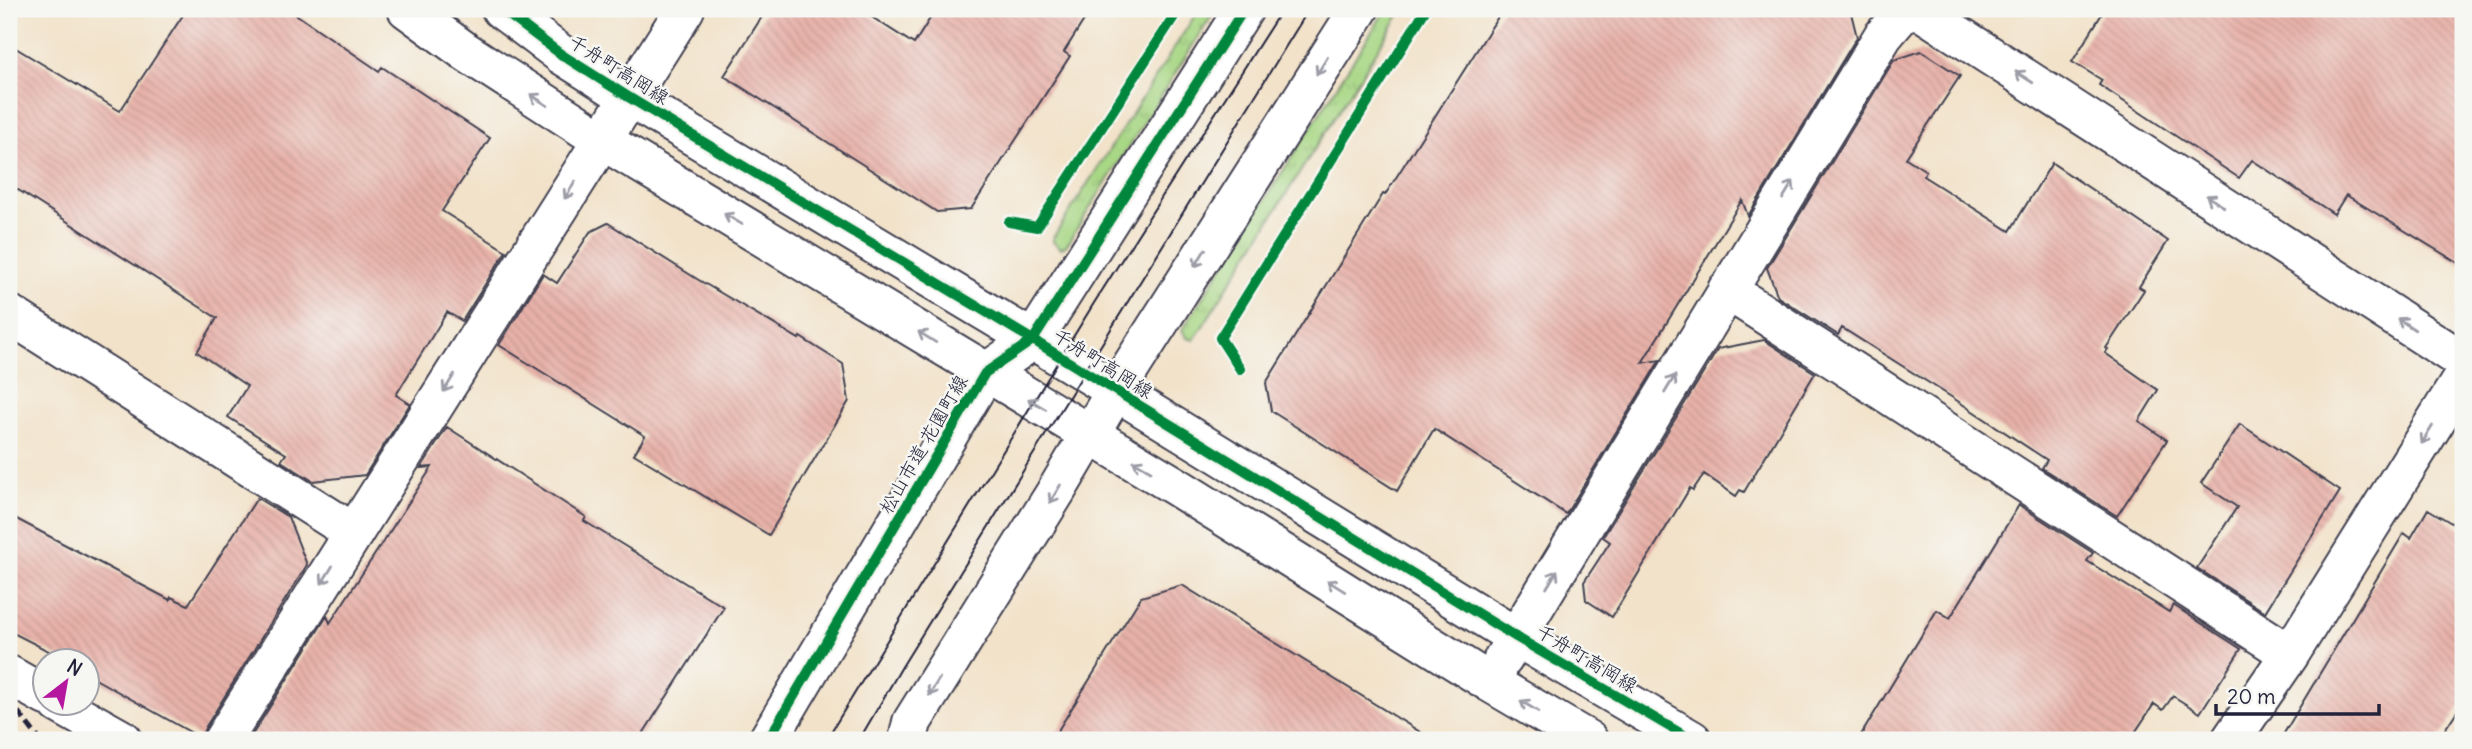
<svg xmlns="http://www.w3.org/2000/svg" width="2472" height="749" viewBox="0 0 2472 749" font-family="Delius,'Klee One',sans-serif">
<defs>
<pattern id="grass-tufts" width="24" height="20" patternUnits="userSpaceOnUse" patternTransform="scale(1.75)"><rect width="24" height="20" fill="#a8d785"/><path d="M3 7l-1-3M5 7V3M7 7l1-3M15 17l-1-3M17 17v-4M19 17l1-3" fill="none" stroke="#90b874"/></pattern>
<pattern id="building-back-hatch" width="6" height="6" patternUnits="userSpaceOnUse" patternTransform="scale(1.75)"><rect width="6" height="6" fill="#e7b1a8"/><path d="M-1 5l2 2M0 0l6 6M5-1l2 2" fill="none" stroke="#c69892"/></pattern>
</defs>
<rect width="100%" height="100%" fill="#f6f6f2"/>
<filter id="ink" filterUnits="userSpaceOnUse"><feTurbulence type="fractalNoise" baseFrequency=".0143" numOctaves="2"/><feDisplacementMap in="SourceGraphic" scale="14" xChannelSelector="R" yChannelSelector="G"/><feConvolveMatrix kernelMatrix="1 2 1 2 8 2 1 2 1" color-interpolation-filters="sRGB"/></filter>
<filter id="wash" filterUnits="userSpaceOnUse"><feTurbulence type="fractalNoise" baseFrequency=".00686" numOctaves="4" result="noise"/><feDisplacementMap in="SourceGraphic" scale="28" xChannelSelector="R" yChannelSelector="G"/><feGaussianBlur stdDeviation="1.57" result="paint"/><feColorMatrix in="noise" values="0 0 0 0 0 0 0 0 0 0 0 0 0 0 0 0 0 1.4 0 .05"/><feComposite in="paint" operator="in"/></filter>
<g filter="url(#wash)">
<rect width="100%" height="100%" fill="#f2e2c9"/>
<path fill="url(#grass-tufts)" stroke="#657c60" stroke-width="2" d="M1199 9H1216L1066 246 1061 248 1053 242V238Z
M1386 9H1403L1194 340 1187 338 1182 330Z"/>
<g id="blocks">
<path fill="url(#building-back-hatch)" d="M187 9H288L379 71 382 67 490 138 442 211 506 251 462 321 447 312 396 395 410 404 365 475 313 481 281 461 286 454 228 417 247 386 197 352 217 318 9 184V44L120 111Z
M767 9H859L914 44 936 9H1091L1064 52 1070 56 971 209 937 212 724 76Z
M1503 9H1850L1857 37 1748 216 1742 200 1642 363 1660 360 1566 514 1434 429 1397 491 1271 411 1266 383 1383 194 1385 195Z
M2105 9H2463V266L2346 195 2334 214 2252 160 2239 178 2099 85 2102 80 2072 62Z
M1921 51 1960 76 1906 158 1926 171 1923 176 2010 231 2052 163 2168 241 2139 287 2144 290 2106 348 2108 349 2105 353 2158 390 2139 421 2167 440 2117 516 2042 468 2047 460 1953 398 1842 328 1838 335 1778 297 1767 268 1894 60Z
M608 223 697 279 799 339 800 337 843 364 849 401 769 535 634 454 645 436 499 345 543 274 557 283 590 232Z
M1764 340 1815 373 1744 492 1740 490 1736 496 1704 474 1693 490 1690 488 1612 617 1586 600 1584 582 1610 542 1603 537 1718 349Z
M2240 424 2340 491 2265 612 2197 568 2237 507 2201 483Z
M447 427 586 517 584 521 724 607 691 659 639 740H249L327 616 330 623 432 467 421 468Z
M257 498 288 517 307 565 205 728 201 738 88 675V662H70L9 631V515L170 600 171 597 188 605Z
M2019 505 2093 553 2087 561 2169 612 2173 605 2241 649 2200 713 2173 696 2163 710 2154 704 2130 740H1858L1937 610 1950 618Z
M2428 509 2463 530V702L2438 740H2280L2404 533 2411 538Z
M1182 585 1433 740H1052L1141 597Z"/>
</g>
</g>
<g filter="url(#ink)">
<use href="#blocks" fill-opacity="0" stroke="#413f50" stroke-width="2"/>
<g fill="none" stroke-linecap="round" stroke-linejoin="round">
<g stroke="#413f50" stroke-width="42">
<path id="minor" d="M407 9 466 52 602 140 1177 487 1489 682 1588 740
M501 9 562 55 630 98 1033 340 1516 637 1692 740
M1918 9 2463 361
M1727 290 2290 654
M9 314 354 533
M1503 659 1883 36 1906 9
M9 675 46 696
M59 704 123 740
M223 740 685 9
M768 740 985 373 1033 340 1244 9
M908 740 912 722 1055 493 1115 392 1359 9
M2231 740 2290 654 2463 377"/>
</g>
<use href="#minor" stroke="#fff" stroke-width="38"/>
<path stroke="#22223b" stroke-width="2" d="M826 740 1094 303 1282 9
M859 740 903 665 1309 9"/>
<path stroke="#22223b" stroke-width="5" stroke-dasharray="10 5" stroke-linecap="butt" d="M9 700 40 740"/>
<g stroke="#f6f6f2" stroke-width="15">
<path id="cycleway" d="M501 9 562 55 630 98 1033 340 1516 637 1692 740
M1009 222 1037 227 1179 9
M1240 369 1220 338 1426 9
M768 740 985 373 1033 340 1244 9"/>
</g>
<use href="#cycleway" stroke="#00873e" stroke-width="10"/>
</g>
<defs><path id="oneway-shaft" d="M-6 0H5M1.5-3L5.5 0L1.5 3" fill="none" stroke-width="1.6" stroke-linecap="round" stroke-linejoin="round" transform="scale(1.75)"/></defs>
<g stroke="#9c9ca7">
<use href="#oneway-shaft" transform="translate(1322 66) rotate(122)"/>
<use href="#oneway-shaft" transform="translate(2024 77) rotate(-147)"/>
<use href="#oneway-shaft" transform="translate(539 100) rotate(-147)"/>
<use href="#oneway-shaft" transform="translate(570 190) rotate(122)"/>
<use href="#oneway-shaft" transform="translate(1788 190) rotate(-59)"/>
<use href="#oneway-shaft" transform="translate(2215 201) rotate(-147)"/>
<use href="#oneway-shaft" transform="translate(733 219) rotate(-149)"/>
<use href="#oneway-shaft" transform="translate(1200 258) rotate(122)"/>
<use href="#oneway-shaft" transform="translate(2406 324) rotate(-147)"/>
<use href="#oneway-shaft" transform="translate(927 337) rotate(-148)"/>
<use href="#oneway-shaft" transform="translate(449 383) rotate(122)"/>
<use href="#oneway-shaft" transform="translate(1670 384) rotate(-59)"/>
<use href="#oneway-shaft" transform="translate(1037 404) rotate(-149)"/>
<use href="#oneway-shaft" transform="translate(2427 435) rotate(122)"/>
<use href="#oneway-shaft" transform="translate(1142 466) rotate(-150)"/>
<use href="#oneway-shaft" transform="translate(1055 494) rotate(121)"/>
<use href="#oneway-shaft" transform="translate(327 575) rotate(122)"/>
<use href="#oneway-shaft" transform="translate(1552 579) rotate(-59)"/>
<use href="#oneway-shaft" transform="translate(1336 586) rotate(-148)"/>
<use href="#oneway-shaft" transform="translate(934 687) rotate(122)"/>
<use href="#oneway-shaft" transform="translate(1529 706) rotate(-149)"/>
</g>
</g>
<g text-anchor="middle" dominant-baseline="central" stroke-width="5" stroke-linejoin="round" paint-order="stroke">
<g font-size="19" fill="#22223b" stroke="#f6f6f2">
<text transform="translate(619 69) rotate(32)">千舟町高岡線</text>
<text transform="translate(1103 363) rotate(32)">千舟町高岡線</text>
<text transform="translate(923 444) rotate(-60)">松山市道 花園町線</text>
<text transform="translate(1587 658) rotate(31)">千舟町高岡線</text>
</g>
</g>
<rect width="2472" height="749" fill="none" stroke="#f6f6f2" stroke-width="35"/>
<g transform="translate(66 682) rotate(31)"><circle r="33" fill="#f6f6f2" stroke="#a1a1a9" stroke-width="2"/>
<path d="M0-5L12 26L0 18L-12 26Z" fill="#b5179e"/>
<text y="-10" font-size="19" font-weight="bold" text-anchor="middle" fill="#22223b">N</text>
</g>
<path d="M2216 704v10h163v-10" fill="none" stroke="#22223b" stroke-width="3.5"/>
<text x="2227" y="704" font-size="21" fill="#22223b" stroke="#f6f6f2" stroke-width="5" paint-order="stroke">20 m</text>
</svg>
